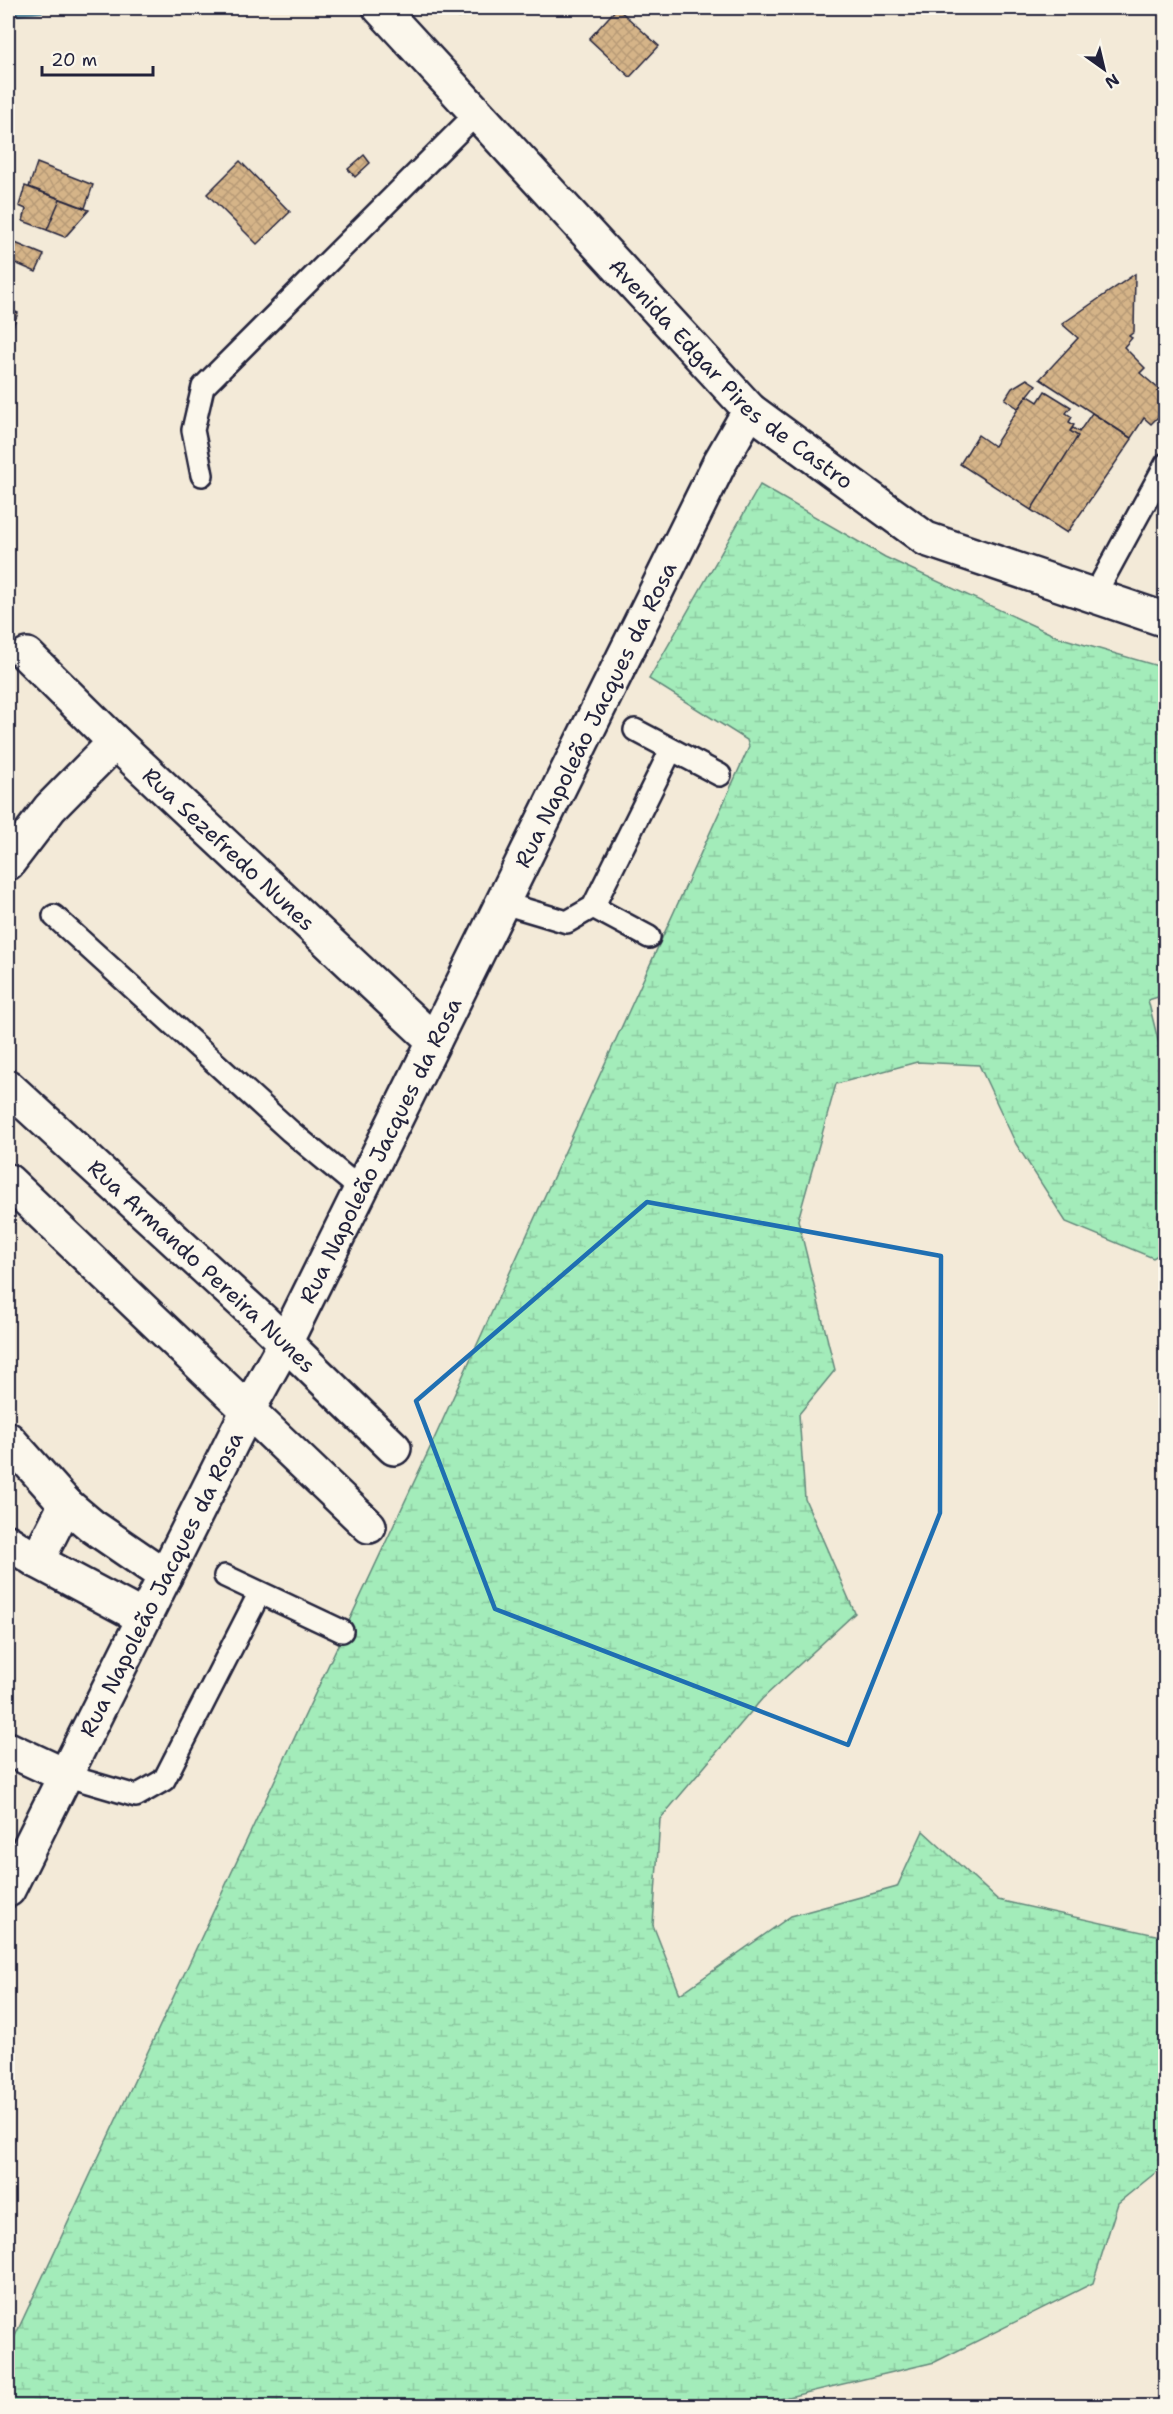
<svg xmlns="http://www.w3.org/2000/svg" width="1173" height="2414" viewBox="0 0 1173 2414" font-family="'Shantell Sans',sans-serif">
<defs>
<pattern id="wetland-marsh" width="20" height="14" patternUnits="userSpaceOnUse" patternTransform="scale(1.5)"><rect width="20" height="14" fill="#a3ecba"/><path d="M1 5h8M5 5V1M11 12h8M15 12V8" fill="none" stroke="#8ccaa1"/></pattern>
<pattern id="building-cross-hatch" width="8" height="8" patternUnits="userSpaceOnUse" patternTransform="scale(1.5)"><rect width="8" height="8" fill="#d5b488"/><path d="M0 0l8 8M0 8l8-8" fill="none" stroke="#b79a76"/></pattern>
</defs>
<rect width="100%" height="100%" fill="#f3ead8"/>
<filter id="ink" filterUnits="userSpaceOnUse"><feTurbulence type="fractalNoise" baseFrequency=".0167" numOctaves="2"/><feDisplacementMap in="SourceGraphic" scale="12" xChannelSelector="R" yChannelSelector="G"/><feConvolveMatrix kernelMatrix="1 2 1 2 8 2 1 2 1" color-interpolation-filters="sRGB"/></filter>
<g filter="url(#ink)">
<path fill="url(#wetland-marsh)" stroke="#62877a" stroke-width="1.5" d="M449 8H492L459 18Z
M715 8H805L766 14Z
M760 485 885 557 1058 637 1165 668V995L1148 1000 1165 1068V1251L1153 1258 1066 1222 1016 1144 979 1065 917 1062 836 1084 798 1220 835 1370 799 1414 805 1499 855 1613 762 1699 660 1819 653 1925 680 1994 791 1916 897 1887 923 1831 998 1900 1165 1937V2165L1118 2203 1093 2283 935 2362 759 2404V2406H8V2351L435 1437 749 747 747 740 649 679Z"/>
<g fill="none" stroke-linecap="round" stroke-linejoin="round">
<path stroke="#5e8da0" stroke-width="10" d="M8 12 41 8"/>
</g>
<path fill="url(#building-cross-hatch)" stroke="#22223b" stroke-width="1.5" d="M617 8 659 46 630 77 589 39Z
M364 155 370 163 355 177 348 169Z
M240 161 290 212 257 244 207 194Z
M37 163 93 185 85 208 29 187Z
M25 186 60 199 47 230 23 221 26 209 19 206Z
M60 199 89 210 65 237 47 230Z
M8 240 44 255 36 272 8 260Z
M1135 274 1134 332 1129 336 1132 338 1124 347 1145 368 1140 373 1166 395V409L1151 424 1144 418 1131 438 1040 379 1078 338 1062 324Z
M8 309 18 313 8 339Z
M1027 379 1036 385 1018 408 1005 399 1012 388Z
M1045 391 1071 407 1066 413 1072 417 1069 422 1074 425 1070 431 1078 436 1031 510 960 464 978 435 994 446 1027 395 1038 402Z
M1092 413 1132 439 1067 533 1031 510 1078 436 1070 431 1073 428 1079 432Z"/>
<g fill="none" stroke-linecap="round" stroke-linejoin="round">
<g stroke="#22223b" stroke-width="26">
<path id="lane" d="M202 475 193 430 203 387 477 113
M1094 596 1166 464
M635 730 720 775
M503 903 567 922 593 907 671 750
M593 907 649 937
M54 916 290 1131 360 1189
M225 1576 342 1631
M64 1775 136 1796 164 1780 259 1594"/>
</g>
<g stroke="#22223b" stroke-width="38">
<g id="street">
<path id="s1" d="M27 655 115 742 434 1041"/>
<path d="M8 863 50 808 115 742"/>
<path id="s2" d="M8 1087 264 1322 394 1448"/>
<path d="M8 1181 369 1526"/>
<path d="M8 1439 66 1504 92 1526 165 1576"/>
<path d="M8 1542 37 1561 144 1618"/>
<path d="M37 1561 66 1504"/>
<path d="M8 1749 64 1775"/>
<path id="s3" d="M8 1890 248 1410 285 1343 719 464 750 410"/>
</g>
</g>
<g stroke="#22223b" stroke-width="38">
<g id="primary">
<path id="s4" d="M380 8 750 410 926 539 1166 620"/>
</g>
</g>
<use href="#lane" stroke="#fbf7ec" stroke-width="21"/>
<use href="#street" stroke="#fbf7ec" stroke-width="33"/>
<use href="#primary" stroke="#fbf7ec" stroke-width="33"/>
</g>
</g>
<path fill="none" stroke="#1f6fb2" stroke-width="4.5" stroke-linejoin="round" d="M647 1202 941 1256 940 1513 848 1745 495 1609 416 1401Z"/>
<g text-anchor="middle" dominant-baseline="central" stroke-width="4.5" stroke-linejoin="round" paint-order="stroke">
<g font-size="22" fill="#22223b" stroke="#fbf7ec">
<text stroke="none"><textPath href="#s4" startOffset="508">Avenida Edgar Pires de Castro</textPath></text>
<text stroke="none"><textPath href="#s3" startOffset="1314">Rua Napoleão Jacques da Rosa</textPath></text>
<text stroke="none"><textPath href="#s1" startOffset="280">Rua Sezefredo Nunes</textPath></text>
<text stroke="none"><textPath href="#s3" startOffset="828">Rua Napoleão Jacques da Rosa</textPath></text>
<text stroke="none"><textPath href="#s2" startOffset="264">Rua Armando Pereira Nunes</textPath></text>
<text stroke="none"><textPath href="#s3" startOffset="342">Rua Napoleão Jacques da Rosa</textPath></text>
</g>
</g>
<rect width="1173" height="2414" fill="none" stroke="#fbf7ec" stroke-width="30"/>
<rect x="15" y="15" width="1143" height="2384" fill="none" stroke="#22223b" stroke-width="2" filter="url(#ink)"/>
<g transform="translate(1104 69) rotate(146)" stroke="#fbf7ec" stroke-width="4.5" paint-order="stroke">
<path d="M0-4.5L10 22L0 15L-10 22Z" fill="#22223b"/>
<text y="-9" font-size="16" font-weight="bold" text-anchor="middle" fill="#22223b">N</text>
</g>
<path d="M42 66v9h111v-9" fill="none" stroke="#22223b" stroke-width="3"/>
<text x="51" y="66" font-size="18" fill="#22223b" stroke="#fbf7ec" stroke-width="4.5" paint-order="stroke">20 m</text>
</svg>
